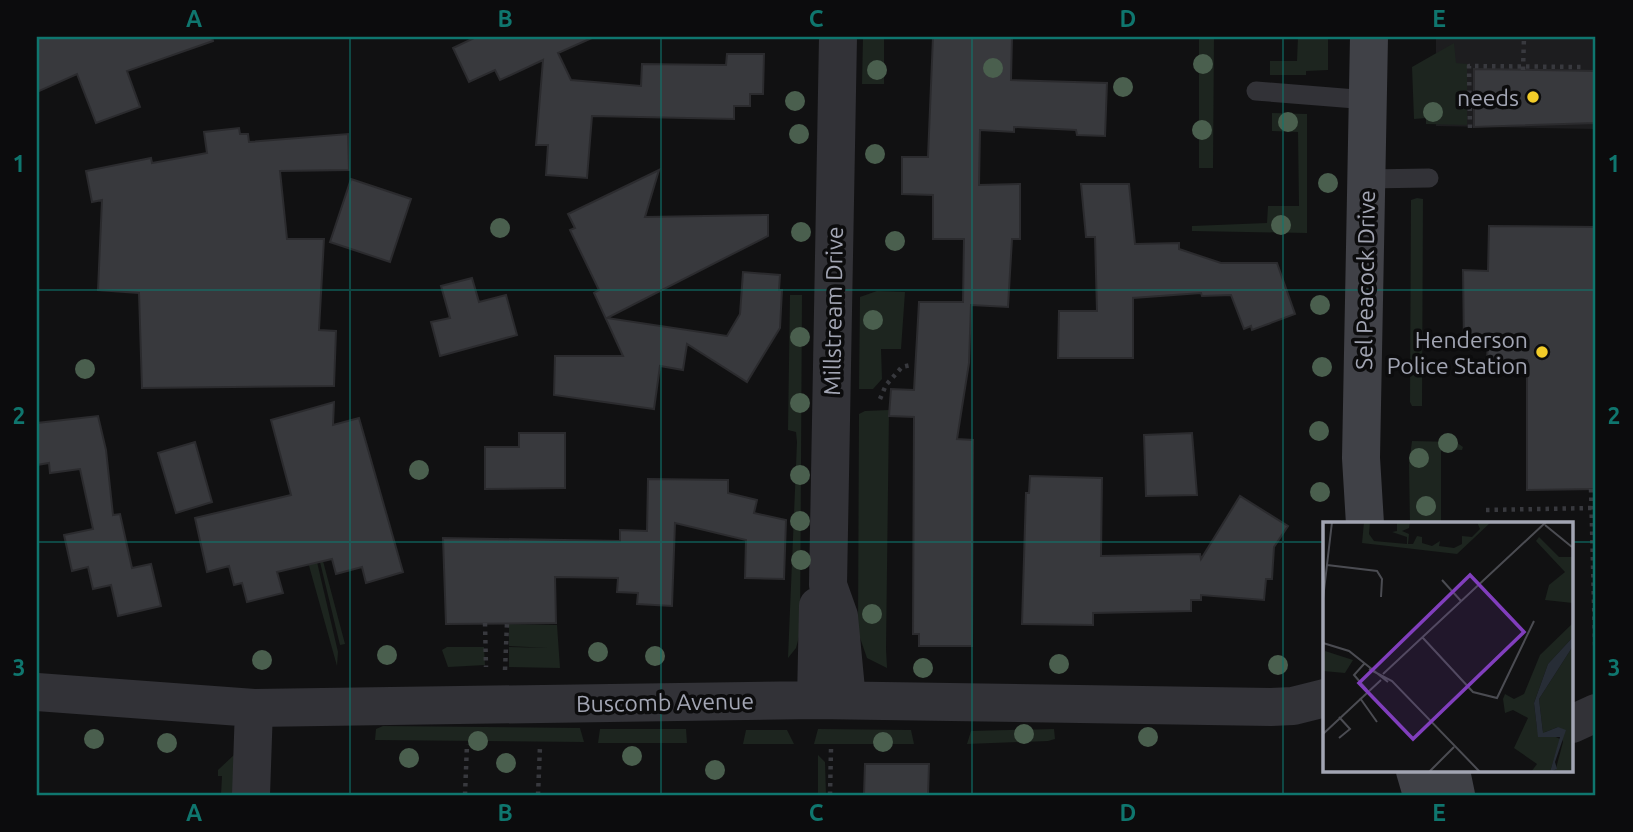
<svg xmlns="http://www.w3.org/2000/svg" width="1633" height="832" viewBox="0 0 1633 832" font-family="Ubuntu,sans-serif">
<rect width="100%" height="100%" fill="#111112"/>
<path fill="#1d1d1f" d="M1436 37H1596V129L1436 126Z"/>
<path fill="#1d251f" d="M863 37H884V84H862Z
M1199 37H1214L1213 168H1199Z
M1298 37H1328V70L1306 71V75H1270V61H1297Z
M1454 43 1456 63 1467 64V125L1426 124V118L1414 119 1412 67Z
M1272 113 1307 114V233L1192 231V226L1267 223 1268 206H1299L1298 132 1272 131Z
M1417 198 1423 199 1422 406H1412L1410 402 1411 200Z
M877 291 905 292 901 349H881L882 379 873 389H859L860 297Z
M790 295H802L800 633 796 648 788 658 797 442 796 432 788 430Z
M889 410 886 649 887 668 867 658 858 632 859 414 865 411Z
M1412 441 1456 442 1463 447 1462 450 1441 449V524H1410L1409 465Z
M296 519 317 562 338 652 337 666Z
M323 561 345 644 340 645 320 562Z
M509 624 557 625 560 668 509 667V647L548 648 509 646Z
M447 647H484L485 665 448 667 442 650Z
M383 726 580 728 584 742 375 740 376 729Z
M600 729H686L687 743H598Z
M818 729 911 730 914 744H814Z
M1054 729 1055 739 1048 741 967 744 971 731Z
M746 730H787L794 744H743Z
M235 754 238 795H221L222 776H218V770Z
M818 755 825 762 826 795H818Z"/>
<path fill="#38393d" stroke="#2b2b2e" stroke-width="2" d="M37 37H212L213 41 127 71 140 107 96 123 77 74 37 92Z
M476 37H594L558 53 571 80 641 86 642 64 726 65 727 54H764L763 94H750V106H734V119L592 116 587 178 546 175 548 145H536L543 60 500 80 495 70 469 82 453 48Z
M933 37H1012L1011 80 1107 83 1105 136 1077 135 1076 130 1014 127V132L980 130 979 185 1020 184V239H1012L1008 307 971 305 969 363 957 439 973 440 972 646H919V634H913L914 417 889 416 891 389 914 390 919 302H963L964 239H933V195L902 194V157H928Z
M1474 69 1596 71V123L1474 127Z
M239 128 240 134H248L249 142 348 134 349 170 280 171 287 239H324L319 330 336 331 334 386 142 388 139 293 98 290 102 200 92 202 86 171 151 158 152 163 207 153 204 132Z
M659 170 645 217 768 215V236L607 318 727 336 740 314 743 272 780 275 779 290H782L780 328 747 382 687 344 683 370 660 366 654 409 554 395 555 356H623L594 293 599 290 570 230 575 228 568 214Z
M351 179 411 199 390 262 330 242Z
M1081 184H1129L1135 244 1179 243V249L1221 263H1277L1295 314 1252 330 1251 326 1244 329 1231 295 1202 296 1201 293 1133 298V358H1058L1059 311H1097L1095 237H1086Z
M1489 226 1596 227V489L1527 490V360H1487L1488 343 1464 344 1463 270 1488 271Z
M472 278 479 302 506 295 517 335 440 356 431 322 450 318 441 286Z
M334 402 333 425 359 418 403 572 366 583 362 567 336 574 332 559 277 572 283 593 247 602 242 583 234 585 229 566 207 572 195 518 291 495 271 420Z
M98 416 106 450 113 515 120 514 132 568 151 564 161 606 118 616 111 585 93 589 88 567 72 571 64 535 93 529 80 469 50 473 49 463 37 465V423Z
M519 433H565V488L485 489V447H519Z
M1192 433 1197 495 1146 496 1144 435Z
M195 442 212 502 176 513 158 453Z
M1030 476 1102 478 1101 556 1200 554 1201 559 1240 496 1288 526 1274 547 1272 579H1266L1264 600 1201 595V600H1191V611L1093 613V625L1022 624 1026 493H1029Z
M648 479 728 480V493L757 500 754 513 786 520 784 579 745 578 746 540 675 523 672 606 637 604 638 593 617 592 618 578 555 577 556 623 446 624 443 538 620 541V530L647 531Z
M865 764H929L928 795H864Z"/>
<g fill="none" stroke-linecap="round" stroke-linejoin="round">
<path stroke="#38393e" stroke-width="4.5" stroke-dasharray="3.5 5" stroke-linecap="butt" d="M1523 70 1524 37
M1470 128 1469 66 1581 67
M880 399 886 385 902 367 911 365
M1591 489 1596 679
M1486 510 1592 508
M485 623 486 667
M505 670 507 623
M465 795 467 744
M538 795 540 746
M830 795 831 749"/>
<path stroke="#323237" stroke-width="19" d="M1256 91 1368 100
M1367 179 1429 178"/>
<path stroke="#323237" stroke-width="38" d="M838 37 828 585 839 616 847 700
M37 692 254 708 816 700 1271 707 1293 706 1325 698
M816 700 818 606
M1572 724 1596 713
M251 795 254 708"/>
<path stroke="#404147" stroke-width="38" d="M1365 524 1361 458 1369 37
M1415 771 1422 795
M1451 771 1456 795"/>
</g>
<g fill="#4a5f4e">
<circle cx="1203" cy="64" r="10"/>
<circle cx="993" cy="68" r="10"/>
<circle cx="877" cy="70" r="10"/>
<circle cx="1123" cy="87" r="10"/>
<circle cx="795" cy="101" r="10"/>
<circle cx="1433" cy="112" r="10"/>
<circle cx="1288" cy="122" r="10"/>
<circle cx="1202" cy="130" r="10"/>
<circle cx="799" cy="134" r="10"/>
<circle cx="875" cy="154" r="10"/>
<circle cx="1328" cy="183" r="10"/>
<circle cx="1281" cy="225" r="10"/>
<circle cx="500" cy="228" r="10"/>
<circle cx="801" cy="232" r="10"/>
<circle cx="895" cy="241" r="10"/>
<circle cx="1320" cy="305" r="10"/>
<circle cx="873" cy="320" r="10"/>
<circle cx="800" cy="337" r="10"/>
<circle cx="1322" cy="367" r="10"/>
<circle cx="85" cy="369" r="10"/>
<circle cx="800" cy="403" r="10"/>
<circle cx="1319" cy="431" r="10"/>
<circle cx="1448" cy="443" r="10"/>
<circle cx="1419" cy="458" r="10"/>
<circle cx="419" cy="470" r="10"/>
<circle cx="800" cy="475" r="10"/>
<circle cx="1320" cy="492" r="10"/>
<circle cx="1426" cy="506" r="10"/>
<circle cx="800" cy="521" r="10"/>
<circle cx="801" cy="560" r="10"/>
<circle cx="872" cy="614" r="10"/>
<circle cx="598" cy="652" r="10"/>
<circle cx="387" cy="655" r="10"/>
<circle cx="655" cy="656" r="10"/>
<circle cx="262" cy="660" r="10"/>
<circle cx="1059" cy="664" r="10"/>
<circle cx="1278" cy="665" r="10"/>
<circle cx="923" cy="668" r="10"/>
<circle cx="1024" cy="734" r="10"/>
<circle cx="1148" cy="737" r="10"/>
<circle cx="94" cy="739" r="10"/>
<circle cx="478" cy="741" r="10"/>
<circle cx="883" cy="742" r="10"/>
<circle cx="167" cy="743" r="10"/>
<circle cx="632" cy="756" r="10"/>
<circle cx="409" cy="758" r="10"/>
<circle cx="506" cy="763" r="10"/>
<circle cx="715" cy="770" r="10"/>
</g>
<path fill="none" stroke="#0f766e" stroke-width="2" stroke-opacity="0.55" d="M350 37V795M661 37V795M972 37V795M1283 37V795M37 290H1596M37 542H1325M1572 542H1596"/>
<g fill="#f2cc29" stroke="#0c0c0d" stroke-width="2.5">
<circle cx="1533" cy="97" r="7"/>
<circle cx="1542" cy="352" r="7"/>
</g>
<g text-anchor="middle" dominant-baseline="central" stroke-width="7" stroke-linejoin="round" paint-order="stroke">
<g font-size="23" fill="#a2a5b3" stroke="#0c0c0d" text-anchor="end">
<text x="1519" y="97">needs</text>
<text x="1528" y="339">Henderson<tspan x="1528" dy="26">Police Station</tspan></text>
</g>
<g font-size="23" fill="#a2a5b3" stroke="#0c0c0d">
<text transform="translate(1365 280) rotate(-89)">Sel Peacock Drive</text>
<text transform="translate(833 311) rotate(-89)">Millstream Drive</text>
<text transform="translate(665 702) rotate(-1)">Buscomb Avenue</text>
</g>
</g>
<g transform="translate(1323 522)">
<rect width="250" height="250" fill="#111112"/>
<path d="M41 0H47L46 12 51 19 84 22V15L69 10 74 9V0H87L86 6 79 9 86 12 85 22H90L94 14 99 15V21L109 24 117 19 116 24 131 26 139 22V14L149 15 157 7 154 0H168L134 32 39 21ZM216 15 236 35H250V81L222 78 226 63 242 50 213 19ZM250 101V115L225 142 211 181 214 206 237 217 227 250H208L214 242 191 226 205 196 190 188 182 191 180 177 182 172 191 177 201 172 217 133ZM250 124V250H232L240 220 235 205 220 211 216 177ZM2 129 30 138 22 151 0 149Z" fill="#1d251f"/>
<path d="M250 115V124L216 177 220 211 235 205 243 208 232 240 234 247 227 250 237 215H215L211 181 225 142Z" fill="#272d36"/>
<path fill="none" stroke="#4b4c52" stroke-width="2" d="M222 3 249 25M4 43 54 49 59 57 58 75M119 58 138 79M0 77 9 0M100 116 150 170 174 176 211 99M0 121 26 129 65 160M41 142 31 153 44 168M46 147 69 159 157 250M60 152 223 0M37 176 54 200M0 212 58 158M16 216 27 207 16 195M106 250 131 225"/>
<path fill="#813ebd" fill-opacity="0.15" stroke="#813ebd" stroke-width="3.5" d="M147 53 201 110 90 217 36 161Z"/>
<rect width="250" height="250" fill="none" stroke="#a2a5b3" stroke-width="3.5"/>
</g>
<rect width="1633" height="832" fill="none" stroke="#0c0c0d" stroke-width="77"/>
<rect x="38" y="38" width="1556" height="756" fill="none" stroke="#0f766e" stroke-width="2.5"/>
<g font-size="23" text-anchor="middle" font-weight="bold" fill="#0f766e">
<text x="194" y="27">A</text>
<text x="505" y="27">B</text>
<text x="816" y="27">C</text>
<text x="1128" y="27">D</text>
<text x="1439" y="27">E</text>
<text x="19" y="172">1</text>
<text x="1614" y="172">1</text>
<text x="19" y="424">2</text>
<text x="1614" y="424">2</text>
<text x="19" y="676">3</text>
<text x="1614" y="676">3</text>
<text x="194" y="821">A</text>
<text x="505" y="821">B</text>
<text x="816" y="821">C</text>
<text x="1128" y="821">D</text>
<text x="1439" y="821">E</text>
</g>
</svg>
